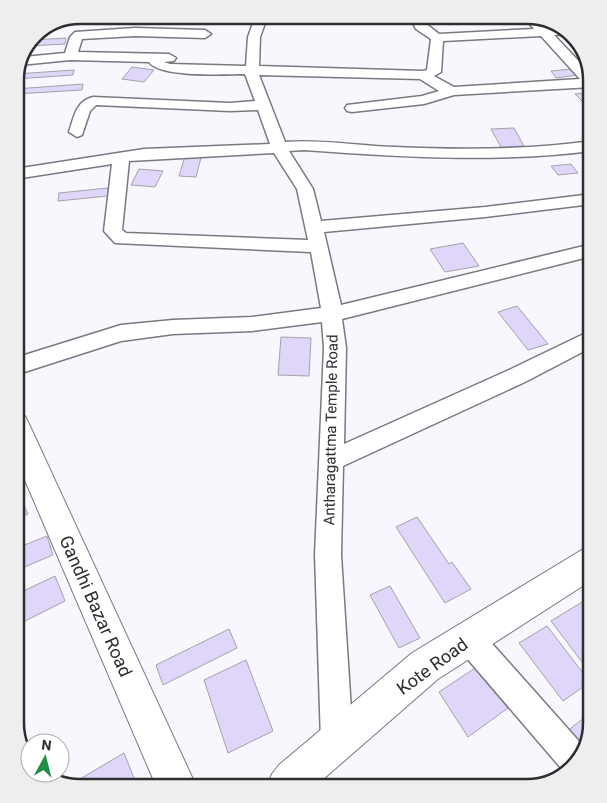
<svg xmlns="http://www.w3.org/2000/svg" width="607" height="803" viewBox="0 0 607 803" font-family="Roboto,sans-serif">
<rect width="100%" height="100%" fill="#f9f7fe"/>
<path fill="#e0d6fa" stroke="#a3a1a9" d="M473 15H521L523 17 478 21Z
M66 38 65 44 29 46 32 40Z
M132 67 154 70 144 82 122 79Z
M572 69 578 75 556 78 551 71Z
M74 70 73 75 15 79 16 74Z
M83 84 82 90 15 94V89Z
M592 92V107H588L575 94Z
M514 128 524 146 501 147 491 129Z
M186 153 202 154 196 177 179 176Z
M571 164 578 173 558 175 551 166Z
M139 169 163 171 155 187 131 185Z
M108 188V196L58 201 59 193Z
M463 243 479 266 445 272 430 249Z
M517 306 548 344 528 350 498 312Z
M281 337 311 338 309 376 278 375Z
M19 495 28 514 15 519V497Z
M417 517 449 564 452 562 471 589 445 603 396 527Z
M47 536 53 555 15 571V549Z
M55 576 65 601 15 626V595Z
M390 586 420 638 399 648 370 595Z
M592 596V656L582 662 551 621Z
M547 626 590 682 563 701 519 643Z
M229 629 237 648 163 685 156 665Z
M246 660 273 731 228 753 204 680Z
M478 666 508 708 468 737 439 692Z
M585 717 592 724 584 752 566 732Z
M124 753 138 788H76L68 786Z"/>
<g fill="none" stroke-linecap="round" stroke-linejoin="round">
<g stroke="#7a7880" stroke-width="3">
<path id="minor" d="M256 15H268L260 37 259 66 423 71 427 70 431 39 416 29 409 15H421L425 23 439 34 534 29 522 15C535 15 539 19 547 28H564L571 34 554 35 590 73 592 87 454 95 424 104 352 112 347 111 345 108 347 105 422 96 439 91 420 79 259 75 285 142C321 139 358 146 395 147 460 150 527 150 592 141V151C496 163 400 157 304 150L289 151 313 189 321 221 485 207 592 194V204L485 217 324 232 341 305 592 244V256L342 319 346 348 344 444 509 370 592 330V347L525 382 343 466 341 555 353 741 348 752 337 757 326 752 321 741 315 555 324 348 322 322 252 331 173 334 121 341 15 375V358L121 325 173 320 252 317 321 308 311 252 115 243 104 231 112 164 15 179V169L144 149 270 144 258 110 230 111 96 105 90 111 82 135 77 137 69 132C74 117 76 101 93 97L230 103 255 101 245 74C224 74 160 78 149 62L70 60 20 65 24 57 65 53 70 37 75 32 135 28 205 30 211 34 205 38 135 36 82 39 78 52 169 54 176 58 174 61 164 62 170 64 246 66 248 37ZM541 36 580 79 454 87 434 76 441 72 443 41ZM274 153 297 189 308 240 126 233 122 230 129 161Z
M469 625 479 629 585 748 583 755 566 774 459 649 455 639 459 629Z"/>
</g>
<g stroke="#7a7880" stroke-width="2">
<path id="tertiary" d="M592 546V580L438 679 313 788H266L272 774 279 765 412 653 580 551Z"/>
</g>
<g stroke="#7a7880" stroke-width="2">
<path id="secondary" d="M15 412 25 416 29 424 197 788H157L15 457Z"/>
</g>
<use href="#minor" fill="#fff" fill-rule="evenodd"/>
<use href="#tertiary" fill="#fff" fill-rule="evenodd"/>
<use href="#secondary" fill="#fff" fill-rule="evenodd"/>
</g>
<g text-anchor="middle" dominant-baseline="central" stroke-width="5" stroke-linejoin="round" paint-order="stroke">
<g font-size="15" fill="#2e2d30" stroke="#fff">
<text transform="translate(331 430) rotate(-89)">Antharagattma Temple Road</text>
</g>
<g font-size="18" fill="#2e2d30" stroke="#fff">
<text transform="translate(96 606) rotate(66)">Gandhi Bazar Road</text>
<text transform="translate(432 666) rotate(-36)">Kote Road</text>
</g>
</g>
<path d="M0 0H607V803H0ZM80 24H527A56 56 0 0 1 583 80V723A56 56 0 0 1 527 779H80A56 56 0 0 1 24 723V80A56 56 0 0 1 80 24Z" fill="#eee" fill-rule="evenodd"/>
<path fill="none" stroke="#2e2d30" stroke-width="2.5" d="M80 24H527A56 56 0 0 1 583 80V723A56 56 0 0 1 527 779H80A56 56 0 0 1 24 723V80A56 56 0 0 1 80 24Z"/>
<g transform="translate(45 758) rotate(7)"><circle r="24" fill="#ffffff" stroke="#ababac"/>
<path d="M0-4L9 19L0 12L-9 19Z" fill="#1f8f48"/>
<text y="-8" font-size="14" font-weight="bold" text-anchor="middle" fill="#2e2d30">N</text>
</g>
</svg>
